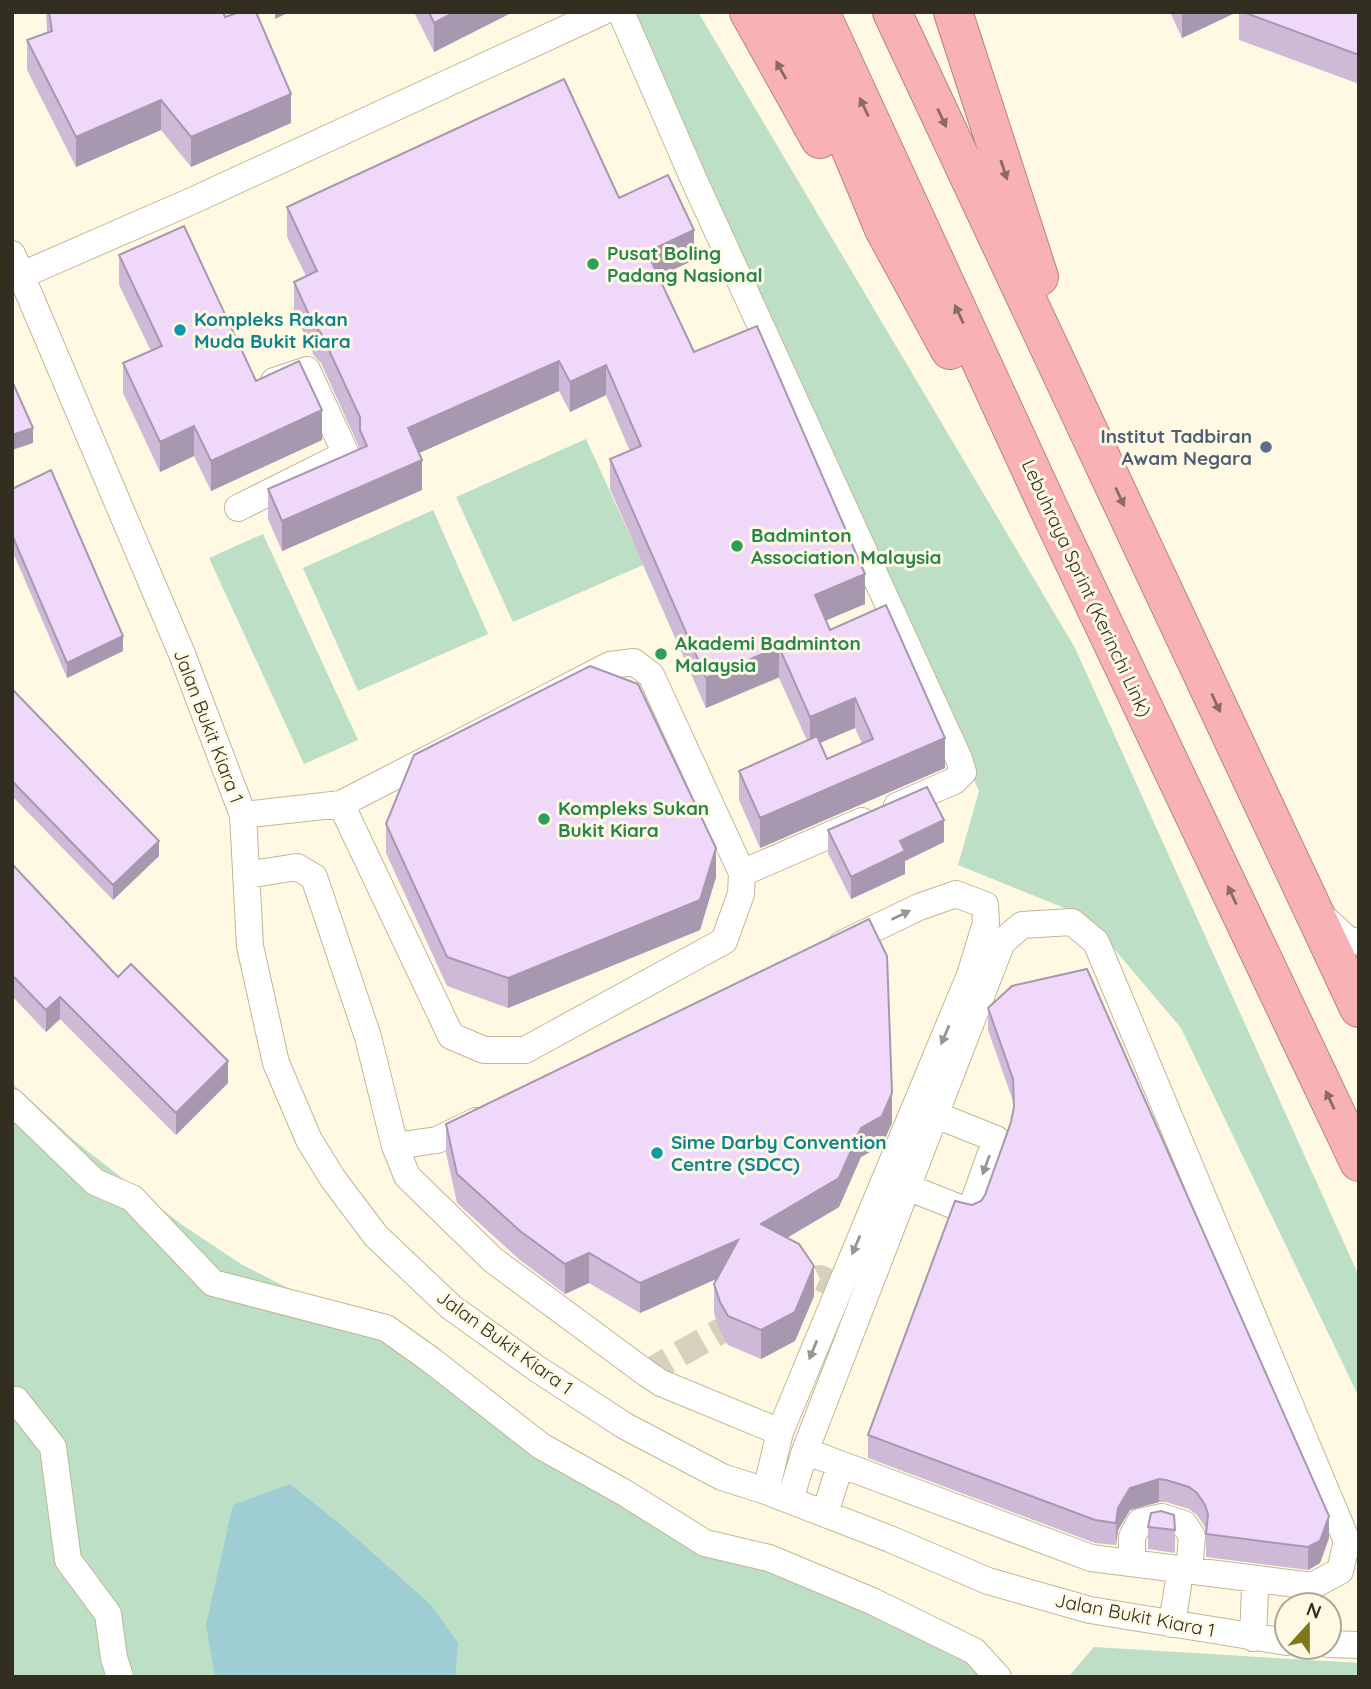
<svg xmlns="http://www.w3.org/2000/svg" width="1371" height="1689" viewBox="0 0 1371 1689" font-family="Quicksand,sans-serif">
<rect width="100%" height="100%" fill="#fff9e3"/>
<path fill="#bcdfc6" d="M634 12H698L1075 648 1359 1276V1397L1181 1028 1087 917 958 865 979 791 773 332Z
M615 416 865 604 815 625 810 747 779 678 706 708 643 565 513 622 456 497 586 439 633 542 641 476Z
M433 510 488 634 358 691 303 568Z
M263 534 358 740 304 764 209 558Z
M12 1083 76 1142 181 1224 241 1264 288 1288 367 1318 525 1424 712 1538 1010 1677H12Z
M1094 1647 1359 1663V1677H1068Z"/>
<path fill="#9eced3" d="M290 1484 346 1529 432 1606 458 1643 455 1677H215L206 1625 233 1505Z"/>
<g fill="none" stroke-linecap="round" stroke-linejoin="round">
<path stroke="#d6d0bc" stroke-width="26" stroke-dasharray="26 13" stroke-linecap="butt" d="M785 1296 820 1278 839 1286
M646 1373 751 1314"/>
<g stroke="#c1b794" stroke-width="28">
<path id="minor" d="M621 12 694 180 959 759 963 772 954 781 897 806
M12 254 182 654 243 815 250 946 276 1063 309 1140 333 1179 376 1236 451 1307 536 1368 625 1426 722 1477 766 1491 890 1539 988 1581 1090 1610 1287 1642
M22 275 194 200 602 12
M238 508 346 454 307 370 274 381
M634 662 651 675 742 873 741 894 724 941 525 1050H484L451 1036 341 804 610 665Z
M243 815 341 804
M742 873 862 821
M246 875 297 867 314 877 368 1037 395 1146 407 1176 493 1260 646 1373 661 1383 780 1432
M1322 916 1347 939 1359 942
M12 1102 95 1182 132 1198 213 1283 386 1328 431 1360 541 1446 625 1493 705 1543 769 1558 872 1601 974 1651 998 1677
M395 1146 437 1140 476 1121
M907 1187 970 1212 996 1139 936 1115
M12 1400H16L53 1447 68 1560 108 1614 114 1658 120 1677
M766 1491 780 1432 970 975 986 923 985 905 956 894 919 907 842 944
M790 1500 805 1451 1002 942 1022 925 1072 922 1096 942 1347 1541 1340 1571 1312 1586 1091 1558 805 1451
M825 1513 840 1466
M1132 1563V1537L1140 1522 1162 1517 1184 1524 1192 1536 1189 1571
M1172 1624 1178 1586
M1253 1638 1255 1589
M1329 1644 1359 1645"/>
</g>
<g stroke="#b38482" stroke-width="40">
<path id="highway" d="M749 12 820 139
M782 12 839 121 884 229 950 350
M820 12 1049 509 1359 1162
M892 12 1359 1008
M953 12 1039 277"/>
</g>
<use href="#minor" stroke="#fff" stroke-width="26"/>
<use href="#highway" stroke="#f8b2b7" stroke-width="38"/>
</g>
<path fill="#cebad7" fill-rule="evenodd" d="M46 12H223L225 17 291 123 191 167 161 130 76 167 27 70V40L47 32Z
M414 12H513L434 52Z
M1170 12H1237L1182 38Z
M1239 12H1359V84L1239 40Z
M619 198 694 260 659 276 694 352 865 604 826 620 830 630 945 768 760 848 739 800V771L807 740 779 677 706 708 610 489V459L630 451 606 395 570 412 559 391 419 453 422 490 282 551 268 519V489L360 449 321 363 314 356 294 311V282L306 276 287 237V207ZM855 728 862 744 827 759 820 743Z
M119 255 256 381 322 440 211 491 194 456 160 472 123 393V363L151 351 119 285Z
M12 489 123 651 67 678 12 550Z
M12 689 159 856 113 900 12 796Z
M386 824 716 877 700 930 508 1008 447 986 386 853Z
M828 830 944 842 905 861V874L851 899 828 853Z
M12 864 118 977 228 1083 176 1135 60 1019 46 1032 12 996Z
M988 1008 1329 1538 1320 1563 1308 1570 1206 1557V1531L1205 1527 1197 1515 1189 1509 1166 1502H1159L1130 1510 1118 1530 1116 1545 1095 1543 868 1458V1435L972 1205 981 1201 985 1195 1011 1122 1013 1110V1101L988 1030Z
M892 1123 882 1145 861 1157 839 1207 787 1238 814 1296 795 1341 761 1359 728 1345 720 1331 714 1313V1284L717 1279 640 1313 589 1283 565 1294 520 1260 457 1203 446 1153V1124Z
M1148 1527 1175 1530V1553L1148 1549Z"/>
<path fill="#a797af" d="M275 12H290L275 19Z
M455 12H513L434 52V23Z
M1182 12H1237L1182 38Z
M291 94V123L191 167V137Z
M161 100V130L76 167V137Z
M694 230V260L647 282V252Z
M559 361V391L408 458V428Z
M606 365V395L570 412V382Z
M322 410V440L211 491V461Z
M194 426V456L160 472V442Z
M33 428V443L12 450V435Z
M422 460V490L282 551V521Z
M865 574V604L815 625V595Z
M123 636V651L67 678V663Z
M779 647V677L706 708V678Z
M855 698V728L810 747V717Z
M945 738V768L760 848V818Z
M944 820V842L905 861V874L851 899V877L900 841Z
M159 841V856L113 900V885Z
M716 848V877L700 930 508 1008V978Z
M60 997V1019L46 1032V1010Z
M228 1061V1083L176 1135V1113Z
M892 1093V1123L882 1145 861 1157 839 1207 761 1253V1224L861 1128Z
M738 1240V1269L640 1313V1283Z
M589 1253V1283L565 1294V1264Z
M814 1266V1296L795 1341 761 1359V1330Z
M1159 1479V1502L1130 1510 1118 1530 1116 1545V1523L1118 1508 1130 1488Z
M1329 1516V1538L1320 1563 1308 1570V1547Z"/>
<path fill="#efd8fa" stroke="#a797af" stroke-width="2" d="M49 12H223L225 17 240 12H256L291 94 191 137 161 100 76 137 27 40 52 31Z
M429 12H455L434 23Z
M1243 12H1359V55Z
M564 79 619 198 668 175 694 230 647 252 694 352 757 326 865 574 815 595 830 630 886 605 945 738 760 818 739 771 817 736 827 759 873 739 855 698 810 717 779 647 706 678 610 459 641 446 606 365 570 382 559 361 408 428 422 460 282 521 268 489 367 446 360 430V417L321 333 314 326 294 282 317 271 287 207Z
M184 226 256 381 299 361 322 410 211 461 194 426 160 442 123 363 162 346 119 255Z
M12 381 33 428 12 435Z
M51 470 123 636 67 663 12 535V489Z
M590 666 638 684 716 848 700 900 508 978 447 957 386 824 414 755Z
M12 689 159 841 113 885 12 781Z
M927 787 944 820 900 841 905 851 851 877 828 830Z
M12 864 118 977 131 964 228 1061 176 1113 60 997 46 1010 12 975Z
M869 919 887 956 892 1093 882 1116 861 1128 839 1178 761 1224 799 1244 814 1266 795 1312 761 1330 728 1316 720 1302 714 1284 738 1240 640 1283 589 1253 565 1264 520 1231 457 1174 446 1124Z
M1087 969 1329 1516 1320 1541 1308 1547 1206 1534 1208 1514 1205 1505 1197 1493 1189 1487 1166 1480 1159 1479 1130 1488 1118 1508 1116 1523 1095 1520 868 1435 955 1201 972 1205 981 1201 985 1195 1011 1122 1014 1107 1013 1079 988 1008 1012 986Z
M1161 1511 1174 1515 1175 1530 1148 1527 1151 1513Z"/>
<defs><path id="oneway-solid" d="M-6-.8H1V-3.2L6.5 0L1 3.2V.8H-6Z" transform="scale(1.75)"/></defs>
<g fill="#8b6964">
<use href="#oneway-solid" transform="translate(781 70) rotate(-119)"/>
<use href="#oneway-solid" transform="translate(864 107) rotate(-115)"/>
<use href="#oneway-solid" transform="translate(942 118) rotate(65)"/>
<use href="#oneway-solid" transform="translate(1004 170) rotate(72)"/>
<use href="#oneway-solid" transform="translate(959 314) rotate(-115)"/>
<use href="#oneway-solid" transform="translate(1120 497) rotate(65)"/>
<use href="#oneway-solid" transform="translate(1216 703) rotate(65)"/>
<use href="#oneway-solid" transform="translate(1232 895) rotate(-115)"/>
<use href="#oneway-solid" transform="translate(1330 1100) rotate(-115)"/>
</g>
<g fill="#989690">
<use href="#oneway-solid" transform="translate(901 915) rotate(-26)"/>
<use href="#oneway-solid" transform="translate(945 1035) rotate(113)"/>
<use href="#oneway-solid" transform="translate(986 1165) rotate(110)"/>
<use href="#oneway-solid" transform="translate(856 1245) rotate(113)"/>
<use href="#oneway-solid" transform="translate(813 1350) rotate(112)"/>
</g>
<g fill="#2e9e5b" stroke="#fff9e3" stroke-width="2.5">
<circle cx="593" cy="264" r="7"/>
<circle cx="737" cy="546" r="7"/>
<circle cx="661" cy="654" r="7"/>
<circle cx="544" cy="819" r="7"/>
</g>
<g fill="#0f9aa8" stroke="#fff9e3" stroke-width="2.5">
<circle cx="180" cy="330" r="7"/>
<circle cx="657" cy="1153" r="7"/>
</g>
<circle fill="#5c6f8a" stroke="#fff9e3" stroke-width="2.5" cx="1266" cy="447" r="7"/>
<g text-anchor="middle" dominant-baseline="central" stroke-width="6" stroke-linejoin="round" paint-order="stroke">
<g font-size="19" font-weight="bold" fill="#27864d" stroke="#fff9e3" text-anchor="start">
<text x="607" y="253">Pusat Boling<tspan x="607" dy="22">Padang Nasional</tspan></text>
<text x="751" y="535">Badminton<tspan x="751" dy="22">Association Malaysia</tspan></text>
<text x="675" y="643">Akademi Badminton<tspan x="675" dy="22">Malaysia</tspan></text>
<text x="558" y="808">Kompleks Sukan<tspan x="558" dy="22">Bukit Kiara</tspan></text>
</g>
<g font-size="19" font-weight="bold" fill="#0d838f" stroke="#fff9e3" text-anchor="start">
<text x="194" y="319">Kompleks Rakan<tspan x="194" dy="22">Muda Bukit Kiara</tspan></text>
<text x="671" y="1142">Sime Darby Convention<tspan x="671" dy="22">Centre (SDCC)</tspan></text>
</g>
<g font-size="19" font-weight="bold" fill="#4e5e75" stroke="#fff9e3" text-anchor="end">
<text x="1252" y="436">Institut Tadbiran<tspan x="1252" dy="22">Awam Negara</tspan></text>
</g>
<g font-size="19" fill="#322e20" stroke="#fff9e3">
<text transform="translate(1087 588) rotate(65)">Lebuhraya Sprint (Kerinchi Link)</text>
<text transform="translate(209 726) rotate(69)">Jalan Bukit Kiara 1</text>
<text transform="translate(505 1342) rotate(36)">Jalan Bukit Kiara 1</text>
<text transform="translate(1135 1615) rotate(11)">Jalan Bukit Kiara 1</text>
</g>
</g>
<rect width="1371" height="1689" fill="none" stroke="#322e20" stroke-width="28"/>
<g transform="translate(1308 1626) rotate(21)"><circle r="33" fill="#fff9e3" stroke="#ada895" stroke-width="2"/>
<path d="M0-5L12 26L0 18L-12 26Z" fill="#7f771c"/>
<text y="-10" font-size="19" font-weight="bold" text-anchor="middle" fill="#322e20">N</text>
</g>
</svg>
